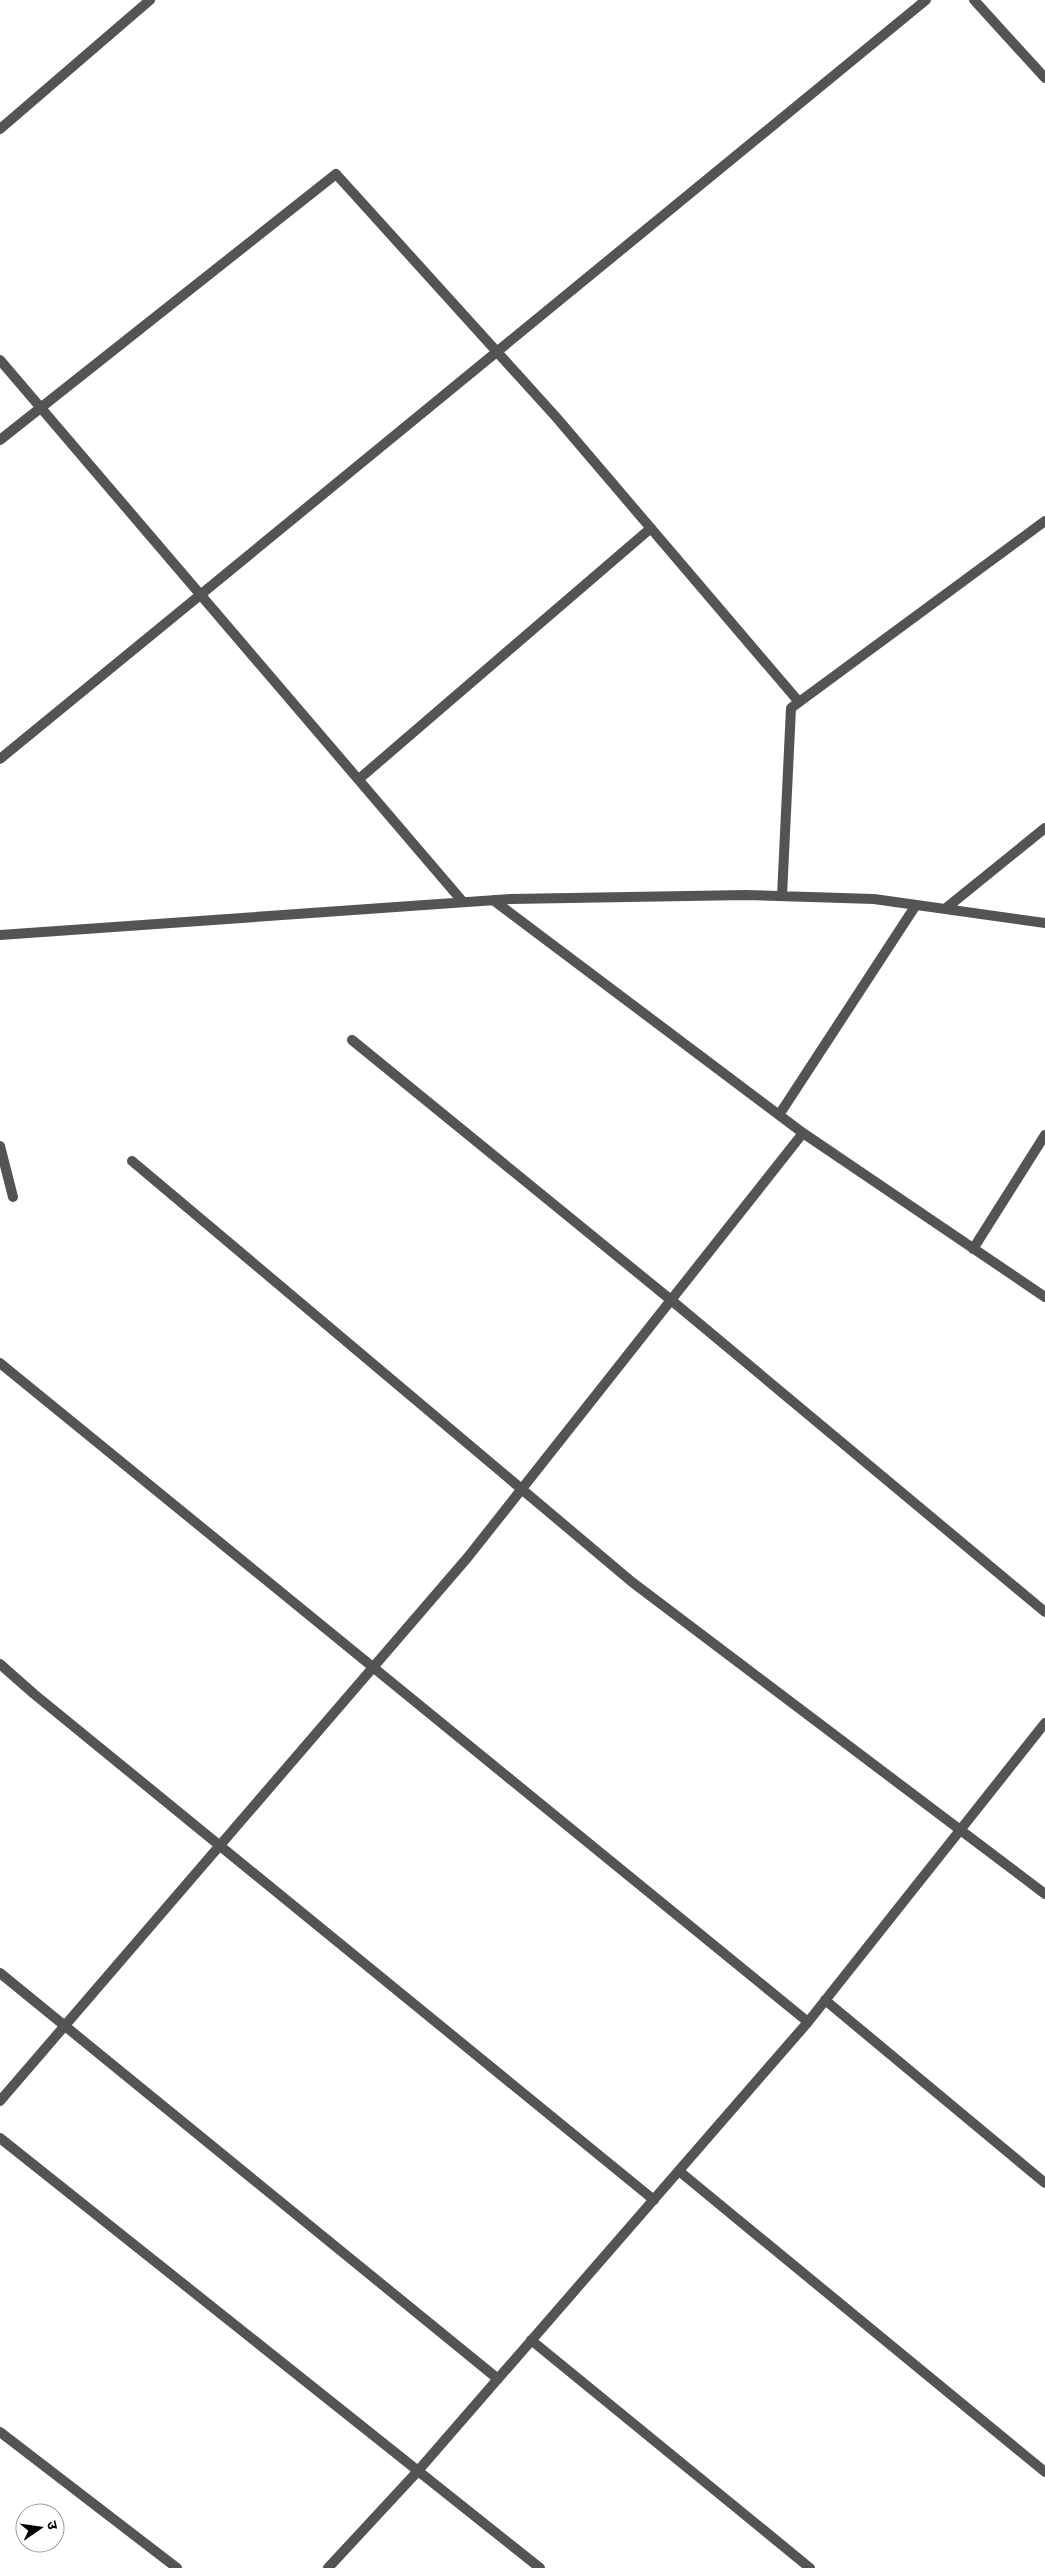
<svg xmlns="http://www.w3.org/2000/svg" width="1045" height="2568" viewBox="0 0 1045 2568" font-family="Lato,'Noto Sans Devanagari',sans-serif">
<rect width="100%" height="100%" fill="#fff"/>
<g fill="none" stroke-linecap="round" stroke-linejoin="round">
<path stroke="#545454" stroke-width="10" d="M974 0 1045 78
M0 129 150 0
M0 360 463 902
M0 440 336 174 556 417 799 702
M0 759 926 0
M359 779 651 528
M782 896 791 708 1045 521
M493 900 803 1133 1045 1297
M945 909 1045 828
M0 935 511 899 746 895 874 899 1045 923
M352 1040 671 1300 1045 1612
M779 1115 916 905
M0 1146 13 1197
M132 1161 632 1582 1045 1894
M973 1249 1045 1135
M0 1363 808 2022
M0 1664 34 1694 654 2200
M0 1973 498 2379
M825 2000 1045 2183
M0 2101 468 1557 803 1133
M0 2138 540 2568
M679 2171 1045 2472
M531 2340 810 2568
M0 2432 177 2568
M328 2568 417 2472 808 2022 1045 1723"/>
</g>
<g transform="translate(40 2528) rotate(77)"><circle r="24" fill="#ffffff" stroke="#999999"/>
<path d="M0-4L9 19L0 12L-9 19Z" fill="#000000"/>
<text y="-8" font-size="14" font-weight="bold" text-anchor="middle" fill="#000000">उ</text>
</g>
</svg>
